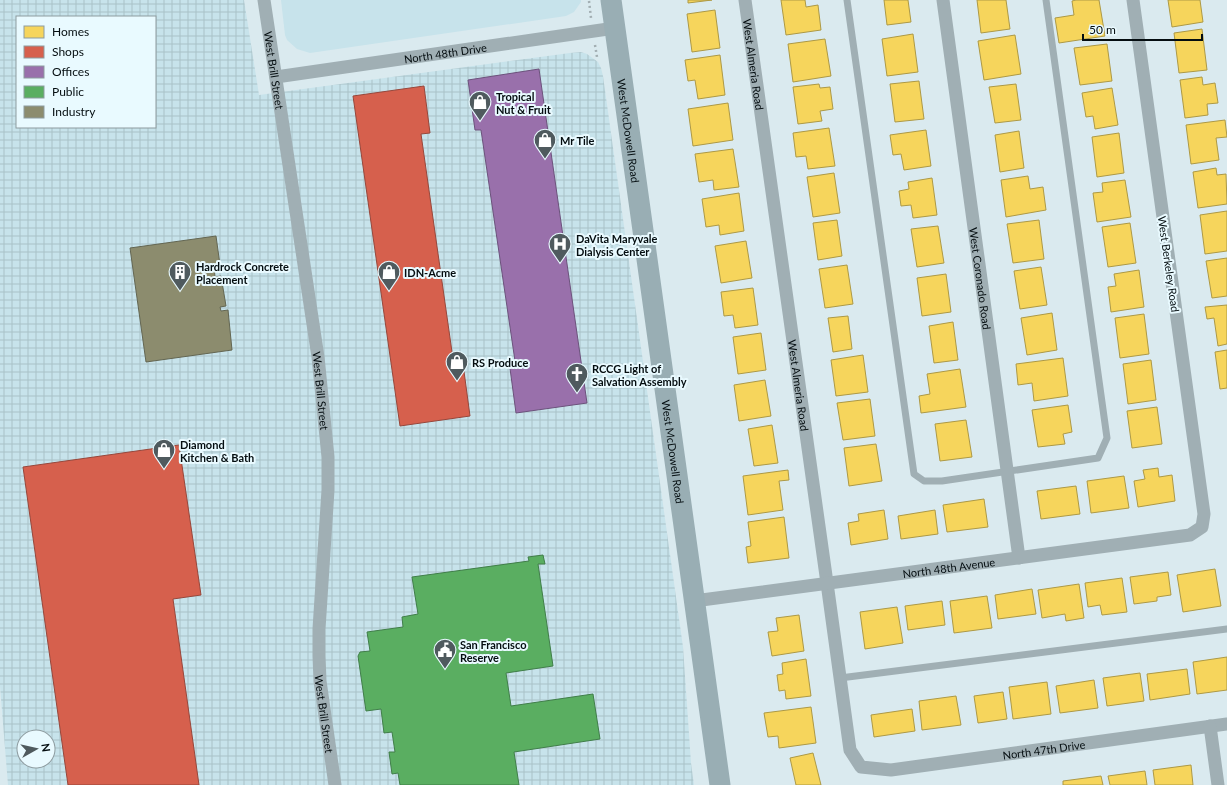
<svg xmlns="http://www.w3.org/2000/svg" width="1227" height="785" viewBox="0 0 1227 785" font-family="Lato,sans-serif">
<defs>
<pattern id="industrial-grid" width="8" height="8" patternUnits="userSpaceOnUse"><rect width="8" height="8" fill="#c7e3eb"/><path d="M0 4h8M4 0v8" fill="none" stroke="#a9c2c8"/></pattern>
</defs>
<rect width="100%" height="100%" fill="#daeaef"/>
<path fill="#c7e3eb" d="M281 0H581V2L574 12 566 16 310 53 297 49 287 40 285 35Z"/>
<path fill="url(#industrial-grid)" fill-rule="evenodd" d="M0 0H244L259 95 570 53 581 52 587 54 598 62 601 68 603 76 683 647 691 763 694 785H8L0 686ZM17 17H155V127H17ZM24 737H48V761H24Z"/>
<path fill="#f6d55c" stroke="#ad9945" d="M688 0H712L688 3Z
M781 0H805L806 7 818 5 821 30 786 35Z
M884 0H908L911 22 887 25Z
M977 0H1006L1010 29 981 33Z
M1076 0H1099L1105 36 1059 43 1055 18 1074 15 1072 1Z
M1168 0H1200L1203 22 1172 27Z
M715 10 720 48 692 52 687 14Z
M1202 29 1207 70 1179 73 1174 33Z
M913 34 918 72 887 76 882 39Z
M1015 35 1021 74 984 80 978 41Z
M825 39 831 76 793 82 788 44Z
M1107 44 1112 81 1080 85 1074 48Z
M720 55 725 95 698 99 695 80 688 81 685 60Z
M1202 77 1203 85 1215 83 1218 103 1207 104 1208 115 1185 118 1180 80Z
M919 81 924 119 895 122 890 84Z
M819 84 820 88 830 87 833 109 820 111 822 121 798 124 793 87Z
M1016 84 1021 120 995 123 989 87Z
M1112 88 1118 125 1095 129 1093 116 1086 117 1082 93Z
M728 103 733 140 693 146 688 109Z
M1225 120 1227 137 1216 138 1219 160 1191 164 1186 125Z
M829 128 835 166 808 169 806 156 796 157 793 133Z
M926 130 931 166 904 170 901 154 893 155 890 135Z
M1019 131 1024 168 1000 172 995 135Z
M1119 133 1124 173 1097 177 1092 137Z
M733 149 739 187 714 190 713 180 699 182 695 154Z
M1216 168 1217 175 1226 174 1227 204 1198 208 1193 172Z
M834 173 840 213 813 217 807 177Z
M1028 176 1030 189 1043 187 1046 210 1006 217 1001 180Z
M932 178 937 215 913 218 911 205 901 206 899 191 909 189 908 182Z
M1125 180 1131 217 1097 222 1093 193 1103 192 1102 183Z
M739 193 744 231 720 235 719 225 706 227 702 199Z
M1227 211V251L1205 254 1200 215Z
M837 220 842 256 818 260 813 223Z
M1039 220 1044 259 1013 263 1007 224Z
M1130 223 1136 263 1108 267 1102 227Z
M938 226 944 263 917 267 911 229Z
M746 241 752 278 721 283 715 246Z
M1227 258V296L1212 298 1206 261Z
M847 265 853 304 825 308 819 269Z
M1041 267 1047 305 1020 309 1014 271Z
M1139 270 1144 307 1111 312 1108 287 1116 286 1114 274Z
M946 274 951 312 922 316 917 278Z
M753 288 758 325 735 328 733 315 724 316 721 292Z
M1227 305V344L1218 346 1214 318 1207 319 1205 307Z
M1052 313 1057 350 1027 355 1021 318Z
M1144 314 1149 354 1120 358 1115 318Z
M848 316 852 349 833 352 828 318Z
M953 322 958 360 934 363 929 326Z
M761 333 766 370 738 374 733 337Z
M1227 350V388L1220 389 1215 352Z
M863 355 868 392 836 396 831 360Z
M1063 358 1068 396 1034 401 1032 383 1018 385 1016 364Z
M1151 360 1156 400 1128 404 1123 364Z
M960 369 966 407 921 413 919 396 930 394 927 374Z
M765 380 771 416 739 421 734 385Z
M870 399 875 436 843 440 837 403Z
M1068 405 1072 432 1063 434 1065 444 1038 447 1032 410Z
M1157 407 1162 444 1132 448 1127 411Z
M966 420 972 457 940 461 935 424Z
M772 425 778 463 754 466 748 429Z
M876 444 882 481 849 486 844 448Z
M1158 468 1159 477 1172 475 1175 501 1138 507 1134 481 1145 479 1143 470Z
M788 470 789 480 779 481 783 510 748 515 743 476Z
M1124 476 1129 508 1091 513 1087 481Z
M1076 486 1080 514 1041 519 1037 491Z
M984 499 988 527 947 532 943 505Z
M884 510 888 539 851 545 848 523 859 521 858 514Z
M935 510 938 534 901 539 898 516Z
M784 517 789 558 748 563 746 547 751 546 748 522Z
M1215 569 1221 606 1183 612 1177 575Z
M1168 572 1171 595 1157 597V601L1134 604 1130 577Z
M1122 578 1127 612 1102 615 1100 605 1088 607 1085 583Z
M1079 584 1084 618 1066 621 1065 614 1042 618 1038 590Z
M1032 589 1036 614 998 619 995 595Z
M987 596 992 628 954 633 950 601Z
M942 601 945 625 908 630 905 606Z
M897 607 903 643 865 649 860 612Z
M799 615 804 651 772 656 768 632 778 631 776 618Z
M1227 657V690L1197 694 1193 662Z
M806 659 811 696 786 699 785 690 779 691 777 675 783 674 782 663Z
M1187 669 1190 694 1150 700 1147 674Z
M1140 673 1144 701 1107 706 1103 678Z
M1094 680 1098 708 1060 713 1056 686Z
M1047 682 1051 714 1013 719 1009 687Z
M1003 692 1007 719 978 723 974 696Z
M956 696 961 725 922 730 919 701Z
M811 707 816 743 779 748 778 736 768 737 764 713Z
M912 709 915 731 874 737 871 715Z
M813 753 821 785H796L790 758Z
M1191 765 1193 785H1155L1153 770Z
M1145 771 1147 785H1110L1108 776Z
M1101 776 1103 785H1063V781Z"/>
<path fill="#d6604d" stroke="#97473b" d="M424 86 430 133 421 134 454 366 463 364 470 416 400 426 353 96Z
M179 445 201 595 173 599 199 785H68L23 467Z"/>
<path fill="#9970ab" stroke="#6c527c" d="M539 69 587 403 516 413 509 361H515L481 130H475L468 80Z"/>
<path fill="#5aae61" stroke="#407e49" d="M543 555 545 564H538L553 666 506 673 511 706 593 694 600 739 514 752 519 785H400L398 773 392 774 389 752H395L392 732 384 733 381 709 366 711 358 656 360 652 370 651 367 632 403 627 402 617 418 614 412 577 529 561 528 557Z"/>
<path fill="#8c8c6e" stroke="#636652" d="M216 236 220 265 214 266 215 277 221 276 226 306 220 307 221 311 228 310 232 350 146 362 130 248Z"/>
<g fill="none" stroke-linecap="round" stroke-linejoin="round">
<path stroke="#a2aeb2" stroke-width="2.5" stroke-dasharray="2 3" stroke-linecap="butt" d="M589 1 591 18
M595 45 597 57"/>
<path stroke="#a0afb4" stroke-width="7" d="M847 0 914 474 924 481H942L1098 458 1107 438 1046 0
M840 678 1227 629"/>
<g stroke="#a0afb4" stroke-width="13">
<path id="s1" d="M264 0 318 357 328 457V490L319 629V656L320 681 335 785"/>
<path id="s2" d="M745 0 827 583 850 750 861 767 891 770 1227 724"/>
<path id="s3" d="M943 0 1019 558"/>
<path id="s4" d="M276 77 615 28"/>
<path id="s5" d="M694 601 1190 535 1202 527 1204 514 1133 0"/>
<path d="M1210 726 1218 785"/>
</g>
<path stroke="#99aeb4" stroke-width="21" id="s6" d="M611 0 720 785"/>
</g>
<defs>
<g id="shop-pin" transform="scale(1.15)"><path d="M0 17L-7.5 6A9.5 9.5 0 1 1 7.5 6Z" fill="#4f5a5e" stroke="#e9faff"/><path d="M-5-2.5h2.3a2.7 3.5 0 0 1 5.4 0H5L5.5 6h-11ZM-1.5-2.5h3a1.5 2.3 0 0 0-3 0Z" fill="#fff"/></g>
<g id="hospital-pin" transform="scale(1.15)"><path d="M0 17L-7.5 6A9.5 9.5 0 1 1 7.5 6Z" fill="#4f5a5e" stroke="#e9faff"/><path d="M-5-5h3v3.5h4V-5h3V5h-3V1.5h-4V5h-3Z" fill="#fff"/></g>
<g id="building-pin" transform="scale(1.15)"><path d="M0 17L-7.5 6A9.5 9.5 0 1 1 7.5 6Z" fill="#4f5a5e" stroke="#e9faff"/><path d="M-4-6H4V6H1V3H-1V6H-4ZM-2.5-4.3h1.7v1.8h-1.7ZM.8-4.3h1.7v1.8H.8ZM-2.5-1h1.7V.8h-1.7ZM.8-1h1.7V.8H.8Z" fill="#fff"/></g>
<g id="church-pin" transform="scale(1.15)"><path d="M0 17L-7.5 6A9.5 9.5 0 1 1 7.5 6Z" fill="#4f5a5e" stroke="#e9faff"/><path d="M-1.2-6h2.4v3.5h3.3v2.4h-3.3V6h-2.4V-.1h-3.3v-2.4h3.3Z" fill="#fff"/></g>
<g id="civic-pin" transform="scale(1.15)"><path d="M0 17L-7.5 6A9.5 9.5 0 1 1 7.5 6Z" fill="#4f5a5e" stroke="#e9faff"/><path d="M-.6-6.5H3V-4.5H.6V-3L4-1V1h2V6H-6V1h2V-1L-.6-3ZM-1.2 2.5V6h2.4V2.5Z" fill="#fff"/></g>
</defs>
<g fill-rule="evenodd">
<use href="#shop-pin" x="480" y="102"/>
<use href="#shop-pin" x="545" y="140"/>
<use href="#hospital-pin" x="560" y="244"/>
<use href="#building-pin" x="180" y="272"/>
<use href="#shop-pin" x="389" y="272"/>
<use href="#shop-pin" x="457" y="362"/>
<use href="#church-pin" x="577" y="374"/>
<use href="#shop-pin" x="164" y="450"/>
<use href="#civic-pin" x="445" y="650"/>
</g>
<g text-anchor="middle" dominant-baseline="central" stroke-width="4" stroke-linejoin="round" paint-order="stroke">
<g font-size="11" fill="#040d10" stroke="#e9faff">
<text stroke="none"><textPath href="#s4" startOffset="171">North 48th Drive</textPath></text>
<text stroke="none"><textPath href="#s2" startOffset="65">West Almeria Road</textPath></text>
<text stroke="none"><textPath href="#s1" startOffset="71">West Brill Street</textPath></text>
<text stroke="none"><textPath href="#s6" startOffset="132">West McDowell Road</textPath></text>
<text transform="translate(1169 264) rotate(82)">West Berkeley Road</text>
<text stroke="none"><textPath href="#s3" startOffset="281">West Coronado Road</textPath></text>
<text stroke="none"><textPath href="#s2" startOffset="389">West Almeria Road</textPath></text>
<text stroke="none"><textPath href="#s1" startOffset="395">West Brill Street</textPath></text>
<text stroke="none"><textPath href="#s6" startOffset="456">West McDowell Road</textPath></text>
<text stroke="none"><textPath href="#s5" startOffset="257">North 48th Avenue</textPath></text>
<text stroke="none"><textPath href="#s1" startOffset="719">West Brill Street</textPath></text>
<text stroke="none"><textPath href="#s2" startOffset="962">North 47th Drive</textPath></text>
</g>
<g font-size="11" font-weight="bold" fill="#040d10" stroke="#e9faff" text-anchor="start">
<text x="496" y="96">Tropical<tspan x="496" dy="13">Nut &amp; Fruit</tspan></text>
<text x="560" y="140">Mr Tile</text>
<text x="576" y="238">DaVita Maryvale<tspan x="576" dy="13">Dialysis Center</tspan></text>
<text x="196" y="266">Hardrock Concrete<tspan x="196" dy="13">Placement</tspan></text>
<text x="404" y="272">IDN-Acme</text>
<text x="472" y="362">RS Produce</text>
<text x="592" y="368">RCCG Light of<tspan x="592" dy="13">Salvation Assembly</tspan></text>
<text x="180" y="444">Diamond<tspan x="180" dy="13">Kitchen &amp; Bath</tspan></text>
<text x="460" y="644">San Francisco<tspan x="460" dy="13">Reserve</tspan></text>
</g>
</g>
<rect x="16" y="16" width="140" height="112" fill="#e9faff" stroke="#8d9b9f"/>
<rect x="24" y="26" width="20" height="12" fill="#f6d55c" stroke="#8d9b9f"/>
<text x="52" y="36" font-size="12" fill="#040d10">Homes</text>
<rect x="24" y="46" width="20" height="12" fill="#d6604d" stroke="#8d9b9f"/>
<text x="52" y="56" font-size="12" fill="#040d10">Shops</text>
<rect x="24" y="66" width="20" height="12" fill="#9970ab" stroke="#8d9b9f"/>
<text x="52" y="76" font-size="12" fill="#040d10">Offices</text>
<rect x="24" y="86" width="20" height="12" fill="#5aae61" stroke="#8d9b9f"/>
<text x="52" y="96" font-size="12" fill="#040d10">Public</text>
<rect x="24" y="106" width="20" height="12" fill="#8c8c6e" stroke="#8d9b9f"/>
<text x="52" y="116" font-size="12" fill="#040d10">Industry</text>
<g transform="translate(36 749) rotate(82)"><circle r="19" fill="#e9faff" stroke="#8d9b9f"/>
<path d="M0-3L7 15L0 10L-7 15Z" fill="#4f5a5e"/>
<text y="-6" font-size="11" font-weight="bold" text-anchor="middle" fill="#040d10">N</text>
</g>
<path d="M1083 34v6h119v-6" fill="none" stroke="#040d10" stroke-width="2"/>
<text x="1089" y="34" font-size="12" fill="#040d10" stroke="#e9faff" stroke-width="3" paint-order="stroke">50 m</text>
</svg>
